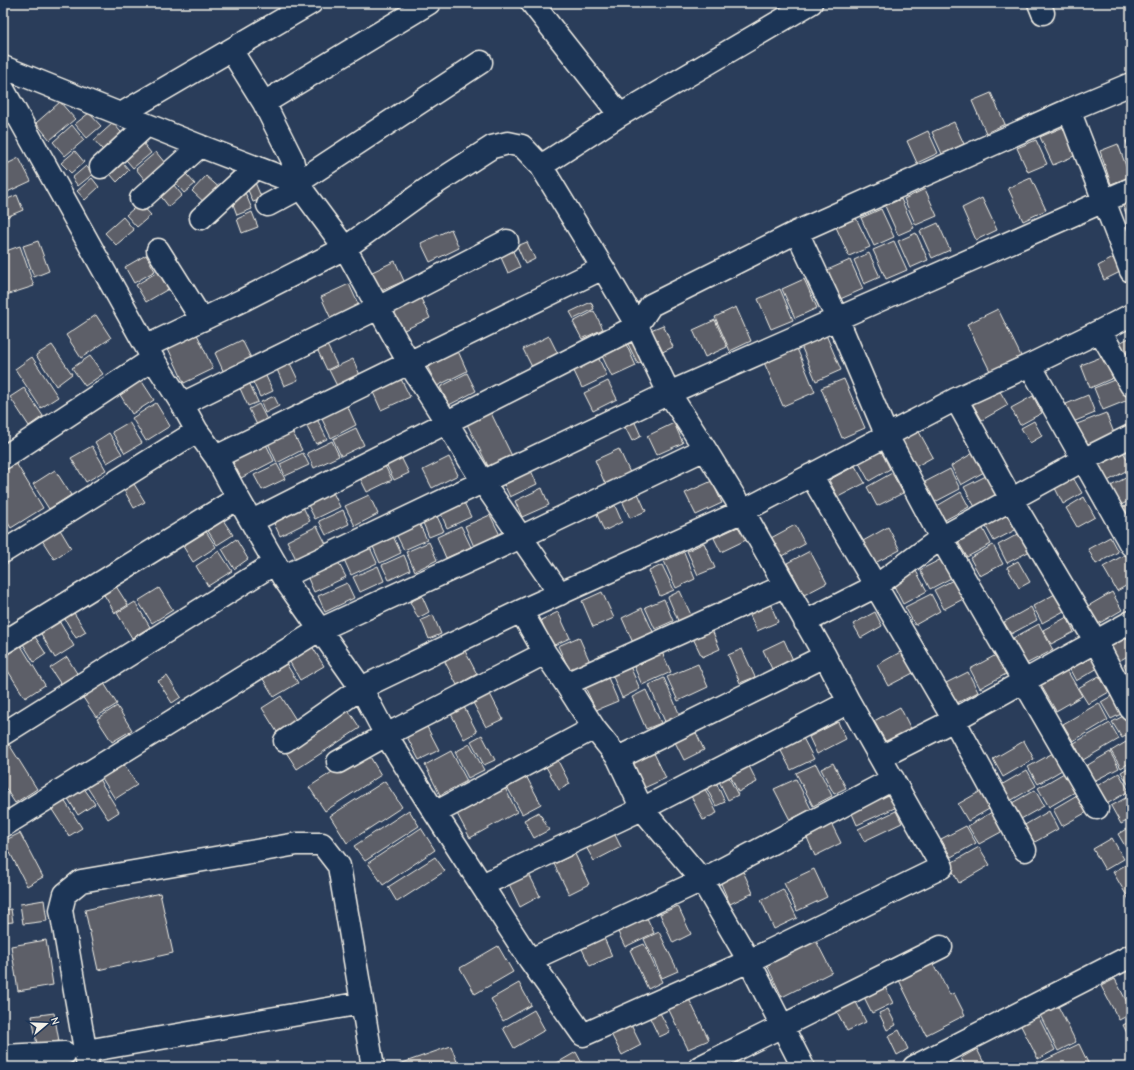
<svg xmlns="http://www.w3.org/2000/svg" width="1134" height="1070" viewBox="0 0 1134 1070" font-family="'Comic Neue',sans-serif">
<rect width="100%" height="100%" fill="#2a3d5a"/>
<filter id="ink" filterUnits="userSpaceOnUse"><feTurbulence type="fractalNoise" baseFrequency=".025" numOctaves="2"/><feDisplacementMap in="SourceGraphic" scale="8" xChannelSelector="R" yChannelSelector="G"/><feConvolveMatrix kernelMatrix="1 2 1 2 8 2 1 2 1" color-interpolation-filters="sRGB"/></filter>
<g filter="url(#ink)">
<path fill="#5d5f67" stroke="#f4f1e8" d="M991 93 1005 124 986 133 972 101Z
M60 102 75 119 50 140 36 123Z
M89 113 101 126 87 138 75 124Z
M954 122 964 144 942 154 932 132Z
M113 123 128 140 109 157 94 140Z
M72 125 84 140 65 156 53 142Z
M1066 126 1079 154 1053 165 1040 137Z
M928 131 938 153 917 163 907 141Z
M139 138 151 153 133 168 121 154Z
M1036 140 1047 164 1028 172 1017 148Z
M1131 140V156L1126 141Z
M1118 144 1130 177 1111 184 1100 151Z
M75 151 84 162 71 173 61 163Z
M156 152 169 168 149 185 136 169Z
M117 156 129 170 117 182 104 167Z
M19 158 31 181 3 194V166Z
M86 166 93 174 78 186 72 178Z
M180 167 195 184 184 193 170 176Z
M206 176 222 190 208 206 192 191Z
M92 178 99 187 85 200 77 191Z
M1031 178 1046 210 1023 221 1008 188Z
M169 179 182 195 169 207 156 190Z
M254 180 262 199 253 202 245 183Z
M925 189 937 216 916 225 904 199Z
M244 190 252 209 237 215 230 196Z
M17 195 23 210 4 218 3 201Z
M1131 197V226L1121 201Z
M982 198 997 230 976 240 962 208Z
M901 199 914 228 898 235 885 206Z
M140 203 151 215 137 227 126 215Z
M881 209 894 237 874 246 861 218Z
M252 212 258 227 242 233 237 219Z
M123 217 134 230 116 245 105 233Z
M856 218 870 247 849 256 836 227Z
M938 223 950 250 932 258 920 231Z
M451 229 459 248 430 262 421 243Z
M916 233 928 260 910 268 898 241Z
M38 241 49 271 34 277 23 246Z
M894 241 907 270 886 279 873 250Z
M527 242 535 259 525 264 517 246Z
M20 246 34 286 3 296V252Z
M511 247 520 267 508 273 499 253Z
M869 253 880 277 864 284 854 260Z
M146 255 155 271 134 283 125 267Z
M1113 258 1120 272 1104 280 1098 266Z
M850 260 863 289 838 300 825 271Z
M395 261 404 281 379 292 370 273Z
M159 271 170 288 146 302 136 285Z
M804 279 817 308 795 318 782 289Z
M349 284 360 308 332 321 321 297Z
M780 289 793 320 771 329 758 299Z
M419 294 430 318 402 331 391 308Z
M591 302 594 309 574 319 570 312Z
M736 307 751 341 730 351 715 317Z
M998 309 1021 356 990 371 967 324Z
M594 311 603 329 582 339 573 322Z
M96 315 111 338 81 358 66 335Z
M715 320 727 347 705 357 693 330Z
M663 325 673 347 656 355 646 332Z
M824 330 841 370 816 381 799 341Z
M196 332 213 369 184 383 167 346Z
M549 336 559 356 533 369 523 349Z
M639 336 650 358 638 364 627 342Z
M1131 337V366L1119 343Z
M242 340 253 362 225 375 215 353Z
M626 344 636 366 612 377 602 356Z
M52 345 72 374 56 386 36 355Z
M327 345 337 365 327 370 317 349Z
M796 346 815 392 783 406 763 360Z
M458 351 467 371 437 386 427 366Z
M90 356 103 374 85 386 72 368Z
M1104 356 1113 378 1090 388 1081 365Z
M32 357 58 397 41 408 15 369Z
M598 357 607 376 582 388 573 369Z
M353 359 360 375 337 386 329 370Z
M289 361 298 380 284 386 276 367Z
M467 373 476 391 449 405 440 387Z
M265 374 273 391 260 397 252 380Z
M1119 378 1128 400 1103 410 1094 388Z
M401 379 410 397 381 410 373 392Z
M844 379 865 428 842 438 821 388Z
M141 380 154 400 132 414 119 393Z
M248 380 258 402 248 406 238 384Z
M608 381 617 399 593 411 584 393Z
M24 388 43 416 29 426 10 397Z
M998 388 1008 405 982 420 972 403Z
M1088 395 1095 413 1073 422 1066 404Z
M274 396 279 406 265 413 261 402Z
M1033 396 1042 413 1020 425 1011 408Z
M156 403 170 426 146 441 132 418Z
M259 404 268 422 258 427 249 409Z
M347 405 356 425 331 438 321 417Z
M490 411 512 456 489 468 466 422Z
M1106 413 1116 438 1087 449 1077 424Z
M632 416 641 436 632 441 622 421Z
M317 419 327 439 316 444 306 425Z
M1034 421 1042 436 1030 443 1021 428Z
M129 422 142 443 125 453 112 432Z
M674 423 683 443 656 455 647 436Z
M356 428 364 445 341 456 333 439Z
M918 430 933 457 915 467 900 440Z
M292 431 302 450 277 463 268 443Z
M109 433 122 454 107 463 95 442Z
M332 441 339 456 314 468 307 453Z
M265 442 274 461 241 478 231 458Z
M92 446 106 470 86 482 71 458Z
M619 449 631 475 606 486 595 460Z
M880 449 890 469 869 481 858 461Z
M1122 450 1131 466V468L1106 482 1096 465Z
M303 453 309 465 285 476 280 464Z
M399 453 409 473 394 480 384 460Z
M973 453 984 472 961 485 951 466Z
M449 457 458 475 432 488 423 470Z
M383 462 392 480 367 492 358 474Z
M16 463 43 508 11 528 3 515V471Z
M277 464 285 479 262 490 254 475Z
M529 466 537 484 510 497 501 478Z
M855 466 865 483 838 497 829 480Z
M950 469 960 489 933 503 923 483Z
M55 470 71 495 49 509 33 484Z
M892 473 903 493 877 506 867 487Z
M1131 475V500L1119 506 1109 487Z
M986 476 996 495 975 507 964 487Z
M1072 476 1082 493 1063 504 1054 486Z
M131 479 145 502 134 508 121 485Z
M712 481 722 503 696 515 685 493Z
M330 486 340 507 315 519 305 499Z
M542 488 549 505 522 517 515 501Z
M636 489 646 511 630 518 620 496Z
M961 492 969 507 945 520 937 506Z
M369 495 378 514 355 526 345 506Z
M1084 497 1095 517 1077 527 1066 508Z
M462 498 471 517 447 528 439 509Z
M612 499 622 522 604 531 594 507Z
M301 503 310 521 280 536 271 517Z
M1131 503V521H1129L1122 508Z
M343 510 349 524 326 535 319 521Z
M435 512 444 531 429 537 421 518Z
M1008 513 1017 529 994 541 985 525Z
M219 514 233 535 217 545 203 523Z
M490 515 501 537 475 549 465 526Z
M418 521 427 540 404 550 395 532Z
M56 523 71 548 54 559 38 534Z
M202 525 216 547 193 562 179 540Z
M795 525 805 544 779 558 769 539Z
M317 526 326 544 296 559 287 541Z
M461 526 471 547 446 558 437 537Z
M740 526 746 540 721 552 714 538Z
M888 527 900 550 875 563 863 541Z
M982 527 991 544 967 557 957 540Z
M391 532 401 553 380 563 371 542Z
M1022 532 1032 550 1007 563 998 545Z
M1110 537 1118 552 1096 564 1088 549Z
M236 539 248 559 234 569 222 549Z
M429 542 437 560 415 571 406 552Z
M368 543 377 563 351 575 342 555Z
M704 543 715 568 698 575 687 551Z
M993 545 1003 564 980 576 970 558Z
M219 551 232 571 208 586 196 566Z
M810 551 827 583 804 595 787 563Z
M684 552 695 579 676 588 664 561Z
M1126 554 1131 563V583L1117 591 1103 567Z
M404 555 410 570 389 580 382 565Z
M945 557 955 576 930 589 920 570Z
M337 560 346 577 314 592 306 574Z
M1018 561 1030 582 1019 588 1007 567Z
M662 565 674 590 660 596 649 571Z
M378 566 384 581 360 592 353 577Z
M916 571 927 591 903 604 893 584Z
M957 578 967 597 944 609 934 590Z
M112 580 128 605 115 613 100 588Z
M347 583 354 598 325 612 318 596Z
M159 588 173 610 152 623 138 601Z
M680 591 692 617 679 623 668 597Z
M602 592 614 618 593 627 582 601Z
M1112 592 1122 610 1098 624 1088 606Z
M931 594 940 611 915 625 905 607Z
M1055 594 1064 611 1042 623 1033 606Z
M422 596 429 612 418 618 410 602Z
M664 599 673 621 655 629 645 607Z
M769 601 778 622 757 631 748 611Z
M135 602 150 627 132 638 117 613Z
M1031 607 1037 620 1011 634 1004 622Z
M71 608 86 632 76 638 62 614Z
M642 608 655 636 634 645 622 618Z
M558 612 570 638 552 646 541 620Z
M875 612 882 626 861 638 853 624Z
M433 615 441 634 429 639 421 620Z
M1067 617 1074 632 1051 644 1043 630Z
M59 621 74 646 55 658 40 632Z
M1039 624 1053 650 1026 664 1013 638Z
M710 625 720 649 702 657 691 634Z
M32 632 46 654 34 662 20 639Z
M1131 632V654L1119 661 1109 644Z
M579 637 590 662 570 671 558 646Z
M784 640 793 660 772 669 763 650Z
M18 641 45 685 25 698 3 663V650Z
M310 643 324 666 300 680 287 657Z
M742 649 755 677 740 683 728 655Z
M661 650 671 672 642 685 632 662Z
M904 650 915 672 888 686 877 665Z
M465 651 477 674 457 685 445 662Z
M1089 653 1098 668 1076 681 1068 666Z
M996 655 1006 674 980 688 970 669Z
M67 657 78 675 62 686 50 668Z
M284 660 298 683 274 697 260 674Z
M1131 661V678L1124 665Z
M629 664 640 689 622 698 611 672Z
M698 664 708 687 678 701 667 677Z
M1064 665 1082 696 1056 711 1038 680Z
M968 672 978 692 955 704 944 684Z
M606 673 618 701 596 710 583 683Z
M167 676 181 697 172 703 158 681Z
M1099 676 1109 692 1088 704 1078 688Z
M664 678 681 718 666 724 649 685Z
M102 680 117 704 96 717 80 693Z
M488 690 503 719 486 727 471 699Z
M646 690 661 723 646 729 632 697Z
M1113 695 1123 713 1111 719 1101 702Z
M281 696 296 720 277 732 262 708Z
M462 703 477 732 464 739 449 710Z
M1099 703 1108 720 1073 741 1063 724Z
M117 706 132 730 112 742 97 719Z
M900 707 911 729 886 742 874 721Z
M347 708 360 728 297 769 284 749Z
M1125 715 1131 726V733L1122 738 1112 722Z
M838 722 846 739 817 754 809 737Z
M425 723 439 750 419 760 405 733Z
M1110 723 1119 739 1083 760 1074 743Z
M695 730 704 750 684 760 674 740Z
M482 735 495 760 484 765 471 741Z
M802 736 814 759 791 770 779 747Z
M1131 739V762L1121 768 1111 751Z
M7 741 37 789 15 803 4 786H3V743Z
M1024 741 1034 759 1003 777 993 759Z
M470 744 484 770 468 778 455 752Z
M652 749 666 778 644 788 631 759Z
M366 750 381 775 325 811 309 787Z
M451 751 467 781 440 795 425 765Z
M1110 752 1119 768 1094 781 1086 766Z
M1053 753 1062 770 1038 784 1028 767Z
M557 759 570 784 559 790 545 765Z
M122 761 137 785 115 799 100 775Z
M833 763 846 788 834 794 821 769Z
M748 764 757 782 738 792 729 773Z
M816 764 832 796 813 806 796 773Z
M1131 766V789L1121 772Z
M1027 770 1036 786 1010 801 1001 785Z
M524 772 541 804 522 814 505 783Z
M1064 773 1075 792 1049 807 1038 788Z
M1119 773 1129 791 1105 805 1095 787Z
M727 774 738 795 728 800 718 779Z
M97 776 119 812 108 819 85 784Z
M796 779 811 809 790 820 774 789Z
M385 781 402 807 347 843 330 816Z
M716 782 725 802 716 806 706 787Z
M503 784 517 812 470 838 455 810Z
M83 787 95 804 78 815 67 797Z
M704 787 717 813 703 820 690 794Z
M891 790 899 806 857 825 850 809Z
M1035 790 1044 806 1021 819 1012 803Z
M981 791 991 808 968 821 958 804Z
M1077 795 1087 812 1062 826 1053 809Z
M1131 795V819L1121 824 1111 806Z
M64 800 82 828 69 836 51 808Z
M409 810 419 826 365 861 354 846Z
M896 811 902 823 864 841 858 829Z
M1049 811 1058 829 1033 843 1023 826Z
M539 812 549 830 534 838 524 820Z
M992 812 1003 831 979 844 968 826Z
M830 821 841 843 815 856 805 833Z
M966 826 976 843 951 857 941 839Z
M1131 826V850L1128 851 1118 834Z
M421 828 435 850 383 885 368 863Z
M20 833 43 877 27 886 4 841Z
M614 833 621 847 594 861 586 847Z
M1112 838 1124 859 1105 870 1093 849Z
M979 847 990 865 959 883 949 864Z
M575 854 589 884 569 894 554 864Z
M435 857 445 871 397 902 388 887Z
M1131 862V903L1113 872Z
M741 867 753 893 730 904 718 877Z
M814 869 827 897 797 911 784 883Z
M529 874 540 896 520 907 509 884Z
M783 889 797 918 774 929 761 900Z
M160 893 173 953 98 970 85 910Z
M44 900 47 921 23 924 20 904Z
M678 906 691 934 673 943 660 914Z
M11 909 13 922 3 923V910Z
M647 918 654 933 625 947 618 932Z
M659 932 678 971 662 978 644 939Z
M813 935 832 972 782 997 764 959Z
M604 938 612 956 590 966 582 949Z
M46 940 53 985 18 991 11 946Z
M644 944 662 982 648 989 630 950Z
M498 946 513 972 475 994 460 968Z
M930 959 937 972 938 971 950 995 954 993 965 1015 926 1035 897 976Z
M1115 979 1131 1010V1014L1119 1020 1101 986Z
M882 981 893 1003 872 1013 861 991Z
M519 983 531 1005 503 1021 491 999Z
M688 997 709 1040 688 1049 668 1008Z
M854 998 866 1022 847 1031 835 1008Z
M1058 1006 1076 1042 1058 1051 1040 1015Z
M888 1009 896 1025 887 1030 879 1013Z
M534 1010 545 1030 514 1048 503 1028Z
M659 1011 670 1032 659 1037 649 1016Z
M54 1013 59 1041 37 1045 32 1016Z
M1038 1016 1055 1050 1038 1059 1020 1024Z
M1131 1021V1041L1123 1025Z
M631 1025 641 1045 622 1055 611 1034Z
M899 1030 908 1049 897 1055 888 1036Z
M1079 1044 1090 1067H1044L1041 1062Z
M451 1046 459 1067H391Z
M977 1049 986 1067H966L961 1058Z
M576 1052 584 1067H550Z
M67 1058 68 1067H41L40 1063Z"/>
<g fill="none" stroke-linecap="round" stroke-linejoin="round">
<g stroke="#f4f1e8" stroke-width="25">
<path id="street" d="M532 3 620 115
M1039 3 1043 13
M231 50 264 103 429 3
M3 67 200 146 297 183 345 248 409 363 447 423 483 482 560 594
M3 89 153 359 182 404 197 431 216 457 238 498 283 577 361 688 386 735 435 813 530 960 583 1035 749 961 942 867 849 702 825 656 743 511 705 449 669 393 637 326 603 268 541 166 522 146 508 143 492 147 427 189 345 248 243 300 147 346
M264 103 292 159 297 183 481 62
M1069 110 1131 271
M121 114 311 3
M541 166 620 115 811 3
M101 167 147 125
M141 199 200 146
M268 205 300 188
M201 218 256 167
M797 232 837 318 887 436 941 538 1097 808
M158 250 202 320
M1100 331 1131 385
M1030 365 1131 545
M956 399 1011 499 1096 642 1131 709
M182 404 378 308 507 241
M216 457 603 268
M3 458 153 359
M811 475 954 720 1025 850
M252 521 637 326 651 305 797 232 1069 110 1131 84
M3 552 197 431
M283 577 669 393 1131 189
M521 611 545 653 566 684 594 728 618 758 642 809 702 880 749 961 803 1067
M805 622 876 586 941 538 1083 460 1131 436
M3 643 238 498
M566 684 784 586
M3 734 275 563
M285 741 361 688 521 611 743 511 956 399 1030 365 1100 331 1131 315
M881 757 954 720 1131 622
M618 758 825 656
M338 762 386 735 545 653
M435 813 594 728
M3 826 319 630 521 537 705 449
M482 885 642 809 849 702
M530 960 702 880 893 779
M86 1051 362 1003
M3 1056 65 1053
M88 1067 61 910 65 894 81 881 297 844H322L339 866 373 1067
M700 1067 941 947
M914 1067 1131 956"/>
</g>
<use href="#street" stroke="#1d3557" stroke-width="22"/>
</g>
</g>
<rect width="1134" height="1070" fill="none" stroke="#1d3557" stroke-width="16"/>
<rect x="8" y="8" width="1118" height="1054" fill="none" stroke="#f4f1e8" stroke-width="1.5" filter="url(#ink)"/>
<g transform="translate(46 1024) rotate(71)" stroke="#1d3557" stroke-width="3" paint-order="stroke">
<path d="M0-3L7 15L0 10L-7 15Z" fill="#f4f1e8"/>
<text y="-6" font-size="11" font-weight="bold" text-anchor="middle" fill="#f4f1e8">N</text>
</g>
</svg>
